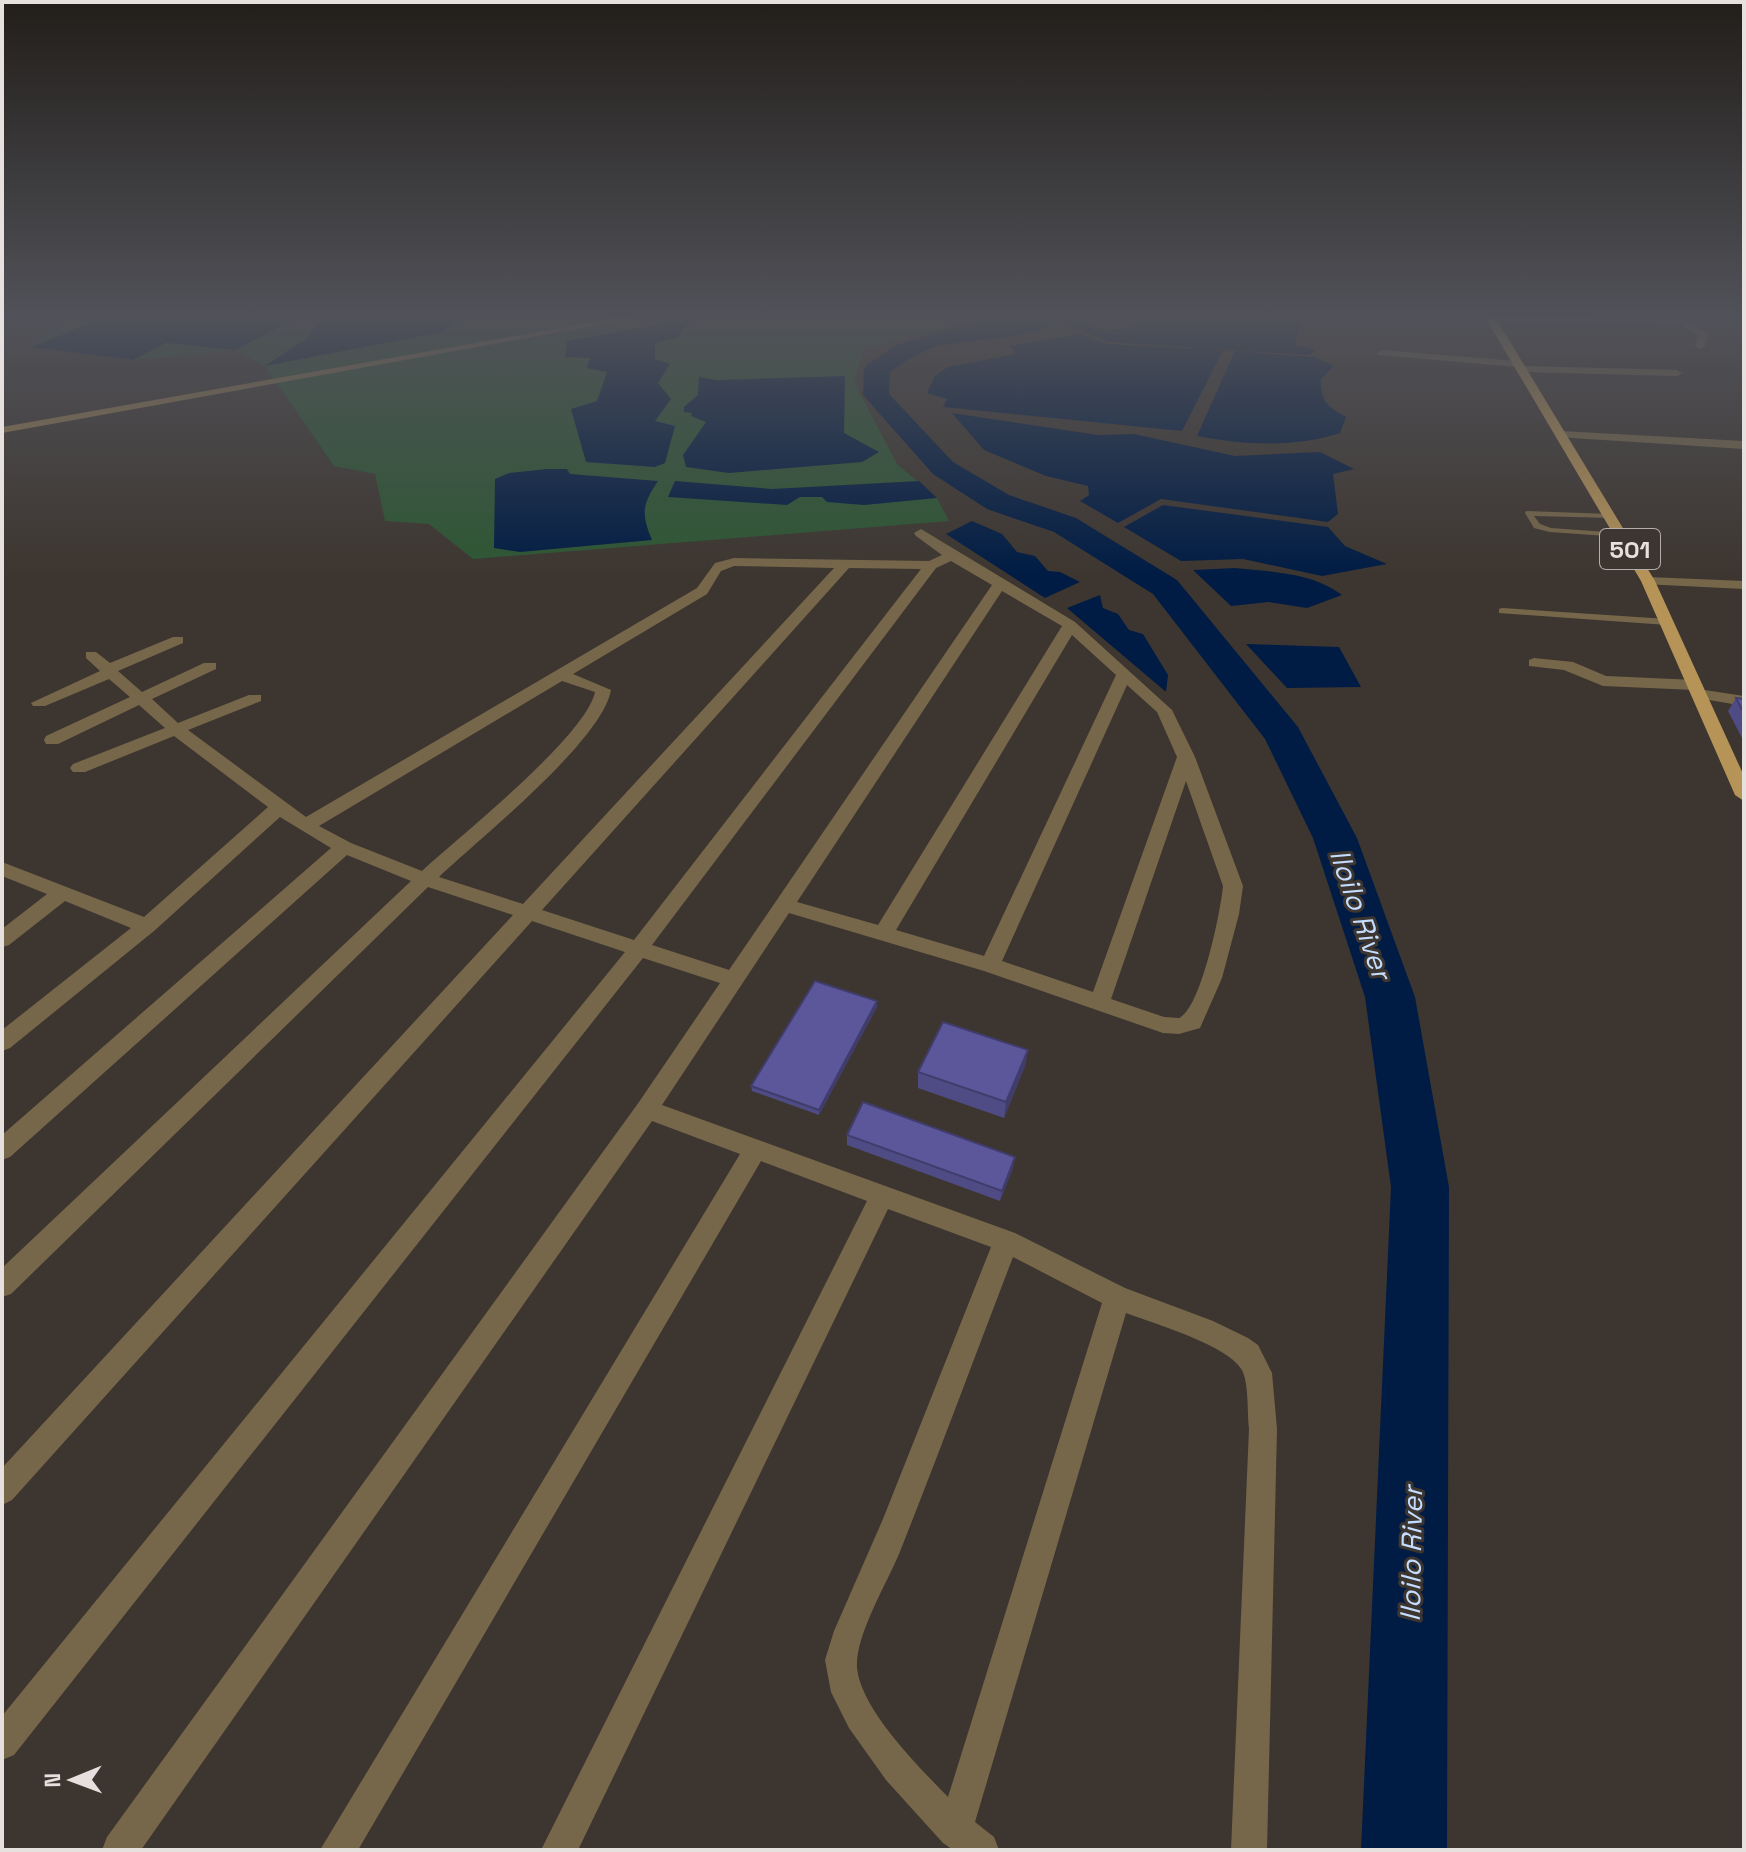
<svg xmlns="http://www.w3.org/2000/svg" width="1746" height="1852" viewBox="0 0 1746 1852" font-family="'Space Grotesk',sans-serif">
<rect width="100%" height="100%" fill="#3d3630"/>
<path fill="#2d5733" d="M65 317H990L864 348 854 382 897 464 937 498 949 521 473 559 429 524 385 521 375 474 334 466 265 366 235 350 133 360 31 347Z"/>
<path fill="#001c44" d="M106 317H299L235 350 166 343 133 360 31 347Z
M304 317H464L442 332 265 366 306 339 322 318Z
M703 317 685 327 677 338 655 343V359L670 364 658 383 671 399 655 421 675 426 665 463 655 467 586 462 571 409 597 401 607 372 587 368 590 358 565 357 567 341Z
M1174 317H1271L1301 325 1294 346 1132 336 1113 331Z
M1080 334 1105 344 1223 350 1182 431 943 407 947 399 927 393 935 376 948 367 1016 354 1010 346Z
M1235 351 1314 357 1334 366 1321 379C1320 401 1328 407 1346 417L1340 433C1295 448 1243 445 1197 436Z
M845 376 844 433 879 452 862 462 729 473 686 467 683 455 706 422 691 416 692 413 684 412V407L698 395 699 377 717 380Z
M952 413 1098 435 1134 434 1235 456 1320 452 1354 469 1333 474 1338 514 1328 522 1161 499 1118 523 1080 501 1089 495 1088 486 1046 476 984 450Z
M547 469H567L570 474 658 481C642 505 641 513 652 540L520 552 494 548 495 479 509 473Z
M675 481 772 489 919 481 937 498 864 505 827 502 822 497H800L787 505 668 497Z
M1163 505 1328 527 1345 546 1387 564 1322 576 1243 559 1181 561 1124 527Z
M972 521 1002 534 1017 552 1035 556 1048 571 1060 572 1080 582 1045 598 946 534Z
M1235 568C1272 572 1312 572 1342 595L1307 608 1269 602 1231 606 1193 570Z
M1100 595 1103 608 1118 614 1129 630 1143 634 1168 675 1166 692 1067 608Z
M1246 644 1339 647 1361 687 1287 688Z"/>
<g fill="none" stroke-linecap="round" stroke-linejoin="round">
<path fill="#001c44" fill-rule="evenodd" d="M1049 317H1067L1112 334 1308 347 1315 351 1308 355 1110 342Z"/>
<path fill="#001c44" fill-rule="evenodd" d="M1027 317H1059C1042 340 967 339 939 346 921 351 905 361 890 372L889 394 953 462 1009 495 1076 518 1177 580 1298 727 1357 838 1415 997 1449 1187 1447 1850H1361L1391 1187 1365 997 1313 838 1265 739 1153 594 1054 532 987 509 933 474 863 395 864 369 868 364 897 345 938 332Z"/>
<path fill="#77674a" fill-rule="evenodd" d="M1526 511 1610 514H1613V518L1534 516 1540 524 1551 528 1621 533 1625 535 1621 537 1550 532 1534 528 1525 513Z
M1502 608 1667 619 1671 622 1667 625 1499 613V609Z"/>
<path fill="#77674a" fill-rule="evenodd" d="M1485 317 1684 319 1708 334 1705 346 1700 349 1695 346 1698 335 1682 325 1490 320Z
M1382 350 1517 361 1521 366 1677 370 1682 373 1677 376 1521 372 1517 367 1378 355 1377 353Z
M1561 431 1744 441V449L1557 437 1555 435Z
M921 529 1075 622 1172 710 1195 757 1243 886 1239 914 1222 978 1200 1028 1179 1034 1163 1033 984 971 789 913 662 1105 1015 1233 1125 1288 1213 1321 1248 1338 1258 1345 1272 1373 1277 1429 1267 1850H1231L1249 1429C1247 1412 1249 1388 1243 1372 1232 1346 1152 1323 1126 1313L975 1822 994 1837 999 1850H953L943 1843 886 1780 849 1728 831 1692 825 1660 834 1631 883 1519 991 1247 888 1209 578 1850H541L867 1201 761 1161 358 1850H320L740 1154 652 1121 141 1850H102L107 1837 639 1102 720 983 643 958 14 1755 2 1760V1716L625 952 532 921 12 1500 2 1505V1468L513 915 428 887 11 1294 2 1297V1268L411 881 347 855 10 1157 2 1160V1135L331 848 280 817 154 931 10 1048 2 1051V1030L131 928 65 901 9 945 2 947V929L47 894 2 876V862L144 917 268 807 174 736 85 772H73L70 768 73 764 165 728 139 705 58 744H46L44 740 46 736 130 697 109 679 45 706H33L31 703 100 671 86 658V652H96L110 663 173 637H183V643L118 671 142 692 204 663H216V669L152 699 178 723 249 695H261V701L188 730 306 817 697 588 715 563 734 558 929 561 942 555 916 536 914 533ZM951 561 992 585 729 970 652 945 936 568ZM734 566 834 568 523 904 439 877C480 838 602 741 611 690L573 674 707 594 721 571ZM849 568 921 569 634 940 542 910ZM1002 591 1062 626 878 925 797 902ZM1072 635 1116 675 984 956 896 930ZM562 681 595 692C586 736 460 836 422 871L351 843 319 826ZM1127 685 1157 712 1177 757 1093 992 1002 961ZM1186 781 1223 886C1221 910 1201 1009 1179 1018L1164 1017 1111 999ZM1013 1257 1102 1303 948 1797C920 1768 861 1710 857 1668 855 1636 886 1585 899 1554 938 1456 975 1356 1013 1257Z
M1648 577 1744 581V589L1643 584V578Z
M1534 658 1573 662 1606 676 1695 680 1703 685 1695 690 1603 686 1564 670 1529 666V660Z
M1698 689 1744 696V706L1692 697V691Z"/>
<path fill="#9b8052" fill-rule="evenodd" d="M622 317H642L2 433V427Z"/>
<path fill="#b69357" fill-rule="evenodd" d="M1485 317H1495L1655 581 1744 776V801L1735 795 1641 581Z"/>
</g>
<path fill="#4f4b84" d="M1736 698 1744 699V742L1728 711Z
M877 1002V1007L819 1115 752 1091 751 1086Z
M1028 1050 1025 1066 1004 1118 918 1088V1072Z
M847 1135 1013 1168 1000 1201 847 1145Z"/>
<path fill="#403d6c" d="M877 1001V1007L819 1115V1110Z
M1028 1050 1025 1066 1004 1118 1006 1102Z
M1015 1157 1013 1168 1000 1201 1002 1191Z"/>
<path fill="#5c579a" stroke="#403d6c" stroke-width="2" d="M1736 698 1744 699V713Z
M815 981 877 1001 819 1110 751 1086Z
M943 1022 1028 1050 1006 1102 918 1072Z
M863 1102 1015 1157 1002 1191 847 1135Z"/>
<linearGradient id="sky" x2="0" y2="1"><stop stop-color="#221e1a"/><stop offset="0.55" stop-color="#515259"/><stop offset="1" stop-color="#515259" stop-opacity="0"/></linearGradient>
<rect width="1746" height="576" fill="url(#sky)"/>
<g text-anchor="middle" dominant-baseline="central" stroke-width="6" stroke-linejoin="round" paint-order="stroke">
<rect fill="#3d3630" stroke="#b3aeaa" stroke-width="2" x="1600" y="529" width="60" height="40" rx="6"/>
<g font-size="24" font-weight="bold" fill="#e6e1de">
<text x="1630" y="549">501</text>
</g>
<g font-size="28" font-style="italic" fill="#c4ddff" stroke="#3d3630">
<text transform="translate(1361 914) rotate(71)">Iloilo River</text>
<text transform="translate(1411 1554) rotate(-89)">Iloilo River</text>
</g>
</g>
<rect width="1746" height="1852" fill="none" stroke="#e6e1de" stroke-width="8"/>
<g transform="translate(72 1780) rotate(269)" stroke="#3d3630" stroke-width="6" paint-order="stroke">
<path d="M0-6L14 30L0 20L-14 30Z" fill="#e6e1de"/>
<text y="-12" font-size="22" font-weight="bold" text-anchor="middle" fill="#e6e1de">N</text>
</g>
</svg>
